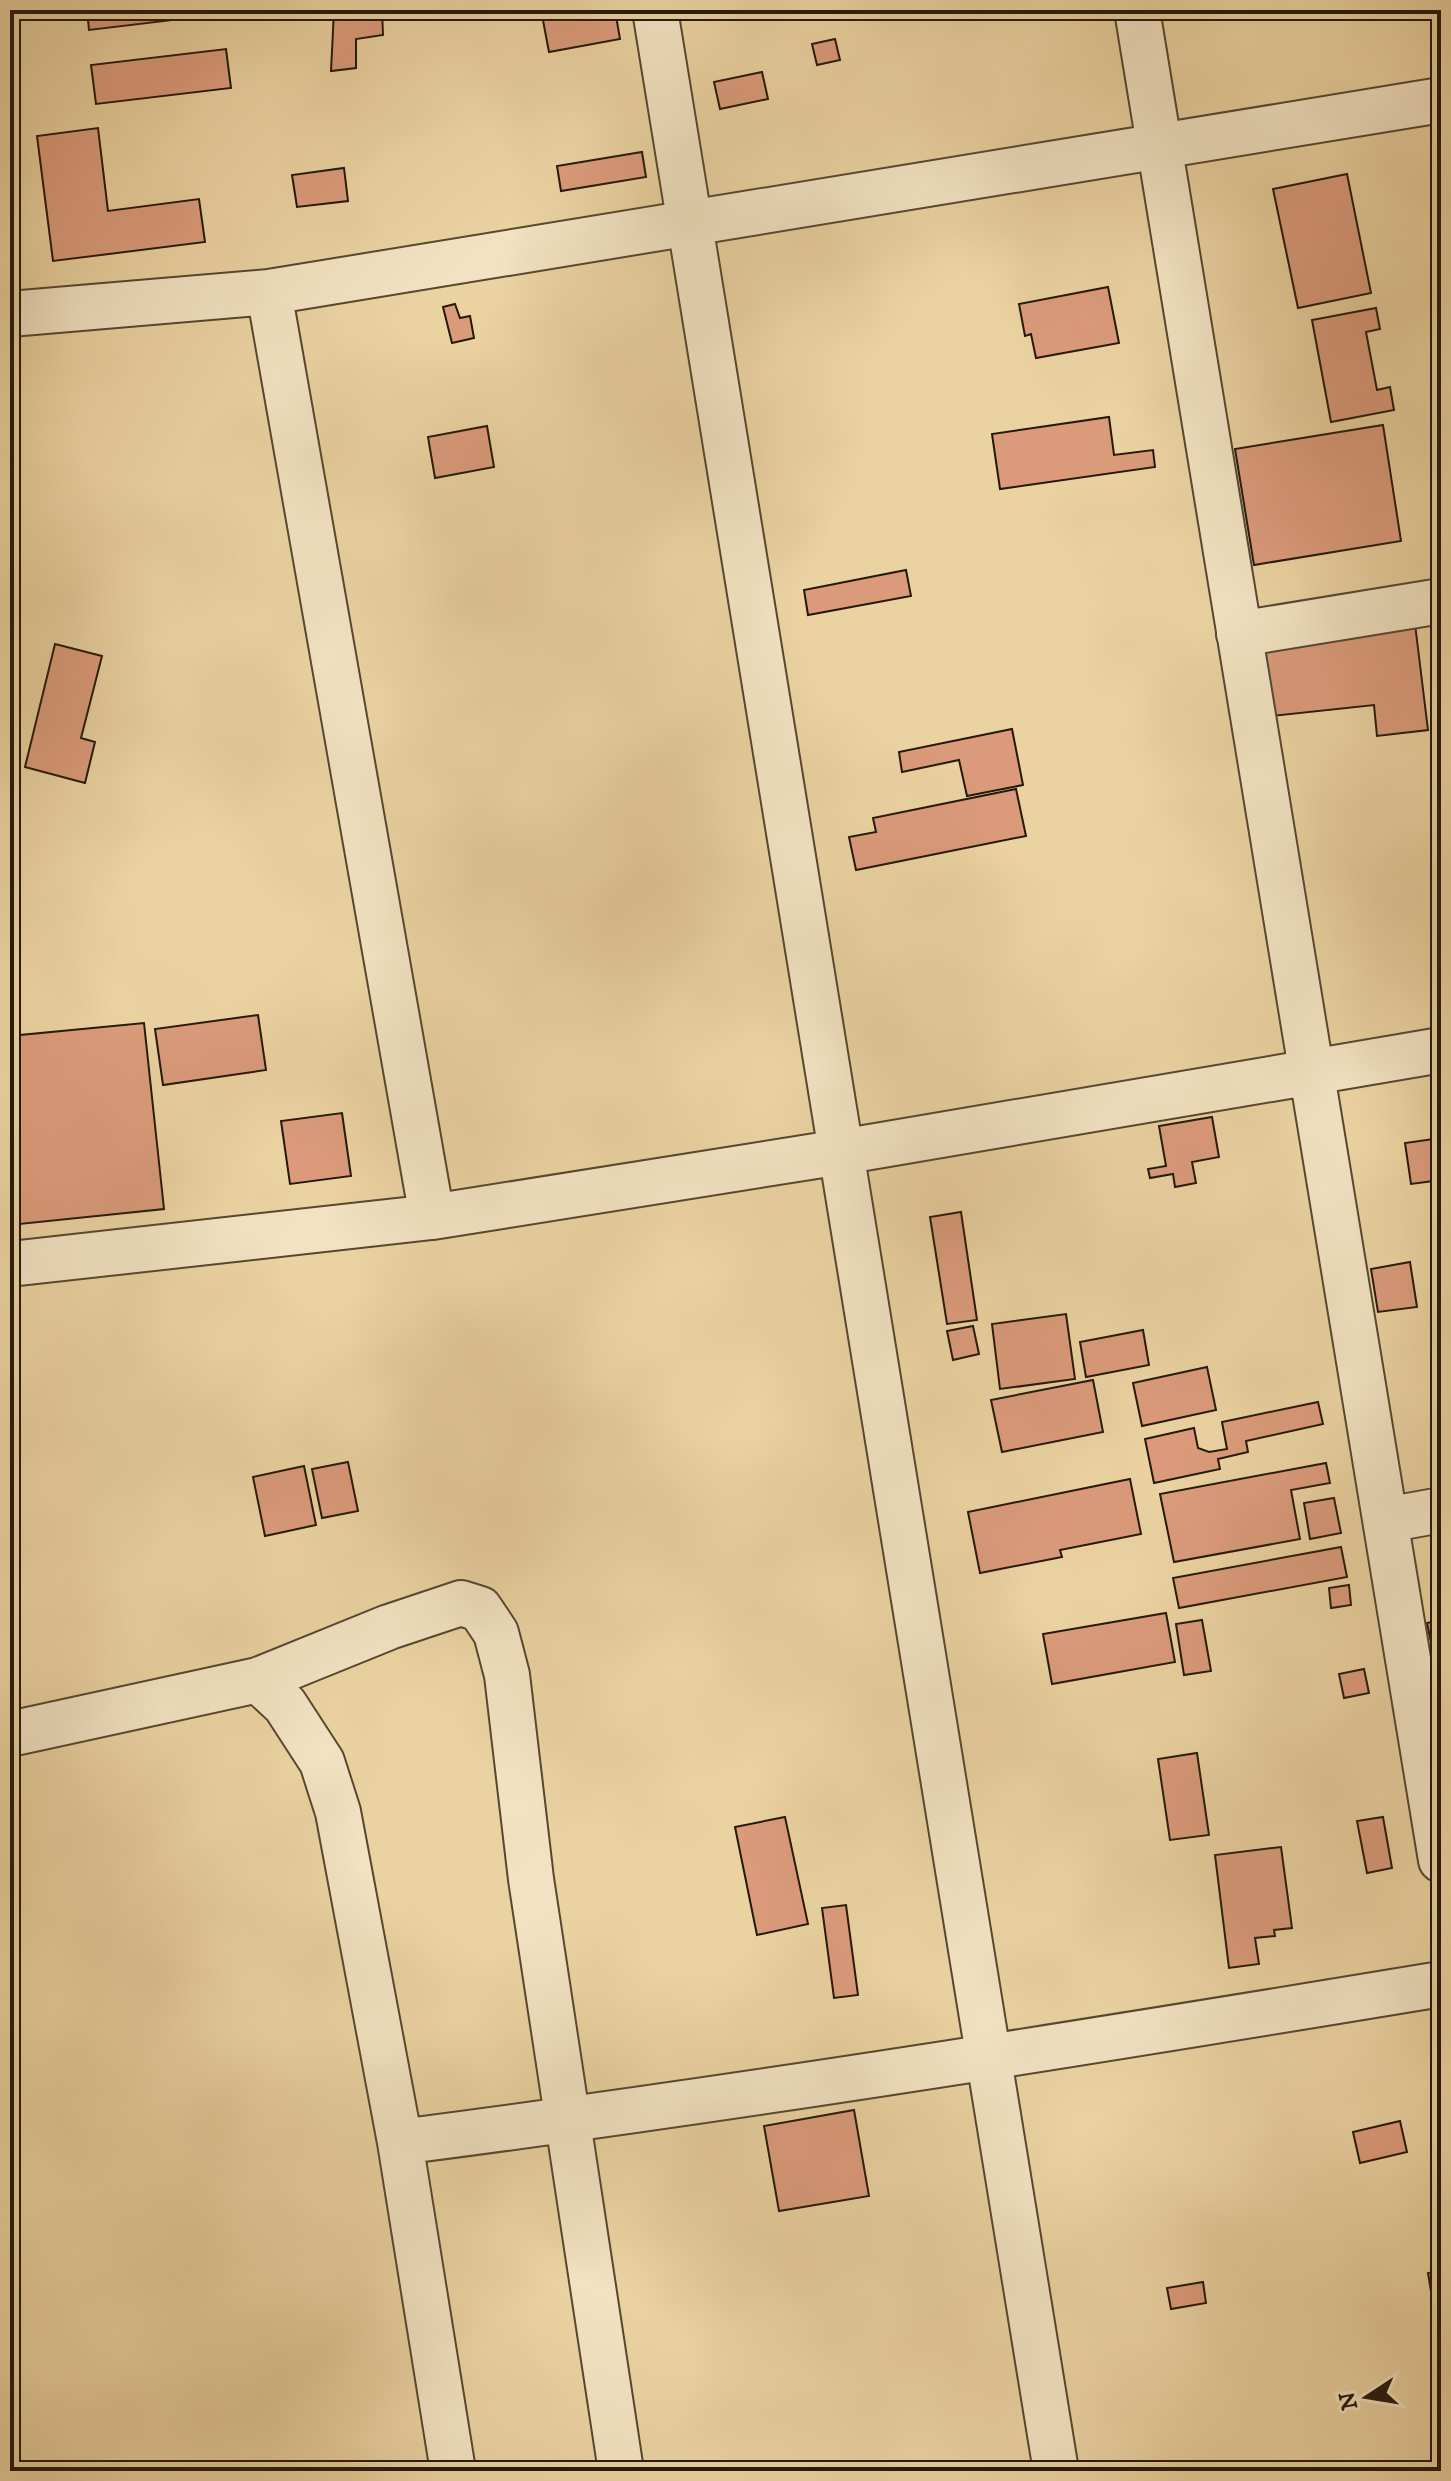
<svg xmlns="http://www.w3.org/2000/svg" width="1451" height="2481" viewBox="0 0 1451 2481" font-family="'IM FELL DW Pica',serif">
<rect width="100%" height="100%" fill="#ebd2a1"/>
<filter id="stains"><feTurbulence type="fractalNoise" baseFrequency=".0025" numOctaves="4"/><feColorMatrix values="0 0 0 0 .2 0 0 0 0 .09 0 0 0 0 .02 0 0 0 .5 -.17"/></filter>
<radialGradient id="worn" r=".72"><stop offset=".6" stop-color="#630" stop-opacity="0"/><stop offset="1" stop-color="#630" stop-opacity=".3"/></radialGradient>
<path fill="#db9b7b" stroke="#25190c" stroke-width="2" d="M87 10H214L215 15 89 30Z
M334 10H382L383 35 356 39V68L331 71Z
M541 10H615L620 39 549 52Z
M835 39 840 60 817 65 812 44Z
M226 49 231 88 96 104 91 65Z
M762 72 768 99 720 109 714 82Z
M98 128 108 211 199 199 205 242 53 261 37 136Z
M642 152 646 177 561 191 557 166Z
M344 168 348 201 297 207 292 175Z
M1347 174 1371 293 1298 308 1273 189Z
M1108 287 1119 343 1036 358 1031 334 1025 336 1019 304Z
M455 304 460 318 470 316 474 338 452 343 443 307Z
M1376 308 1380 329 1366 332 1377 390 1390 387 1394 410 1331 422 1312 320Z
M1109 417 1114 455 1153 450 1155 467 1000 489 992 434Z
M1383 425 1401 541 1254 565 1235 449Z
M487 426 494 467 435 478 428 437Z
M906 570 911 596 808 615 804 590Z
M1415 624 1428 730 1377 736 1374 705 1272 716 1264 651Z
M55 644 102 656 81 738 95 742 85 783 25 767Z
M1012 729 1023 785 967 796 959 760 902 772 899 752Z
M1016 789 1026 836 856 870 849 837 876 832 873 818Z
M258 1015 266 1070 163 1085 155 1029Z
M144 1023 164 1209 10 1225V1036Z
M342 1113 351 1176 290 1184 281 1121Z
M1212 1117 1219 1157 1192 1162 1196 1183 1175 1187 1173 1174 1150 1178 1148 1169 1166 1166 1159 1126Z
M1441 1138V1180L1411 1184 1405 1143Z
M961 1212 977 1320 947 1324 930 1217Z
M1410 1262 1417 1307 1378 1312 1371 1269Z
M1066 1314 1075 1379 1000 1389 992 1324Z
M973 1326 979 1354 953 1360 947 1331Z
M1143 1330 1149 1365 1086 1377 1080 1342Z
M1207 1367 1216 1410 1142 1426 1133 1383Z
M1093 1380 1103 1432 1002 1452 991 1400Z
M1318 1402 1323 1424 1246 1441 1248 1452 1218 1459 1220 1469 1154 1483 1145 1439 1194 1428 1198 1448 1209 1452 1227 1449 1222 1422Z
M348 1462 358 1511 322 1518 312 1469Z
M1326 1463 1330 1483 1291 1490 1300 1539 1174 1562 1160 1494Z
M304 1466 316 1525 265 1536 253 1477Z
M1130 1479 1141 1534 1060 1550 1062 1557 980 1573 968 1512Z
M1334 1498 1341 1533 1310 1539 1304 1503Z
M1341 1547 1347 1577 1179 1608 1173 1578Z
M1349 1585 1351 1605 1331 1608 1329 1588Z
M1166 1613 1175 1662 1052 1684 1043 1634Z
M1202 1620 1211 1671 1184 1675 1176 1624Z
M1441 1620V1644L1432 1647 1427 1623Z
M1364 1669 1369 1693 1344 1698 1339 1674Z
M1197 1753 1209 1835 1170 1840 1158 1759Z
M785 1817 808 1924 757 1935 735 1827Z
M1383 1817 1392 1868 1367 1873 1357 1821Z
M1281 1847 1292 1928 1274 1930 1275 1936 1255 1938 1259 1964 1229 1968 1215 1855Z
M846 1905 858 1995 834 1998 822 1908Z
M854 2110 869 2196 779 2211 764 2126Z
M1400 2121 1407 2152 1360 2163 1353 2132Z
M1441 2271V2315L1435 2316 1428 2273Z
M1203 2282 1206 2303 1171 2309 1167 2288Z"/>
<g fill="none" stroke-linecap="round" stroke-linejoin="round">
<g stroke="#564731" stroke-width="48">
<path id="minor" d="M655 10 1056 2471
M1137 10 1441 1860
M269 292 432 1217
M10 314 269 292 1441 100
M1239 634 1441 601
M10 1264 432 1217 841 1152 1441 1050
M1386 1520 1441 1510
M258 1680 389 1627 461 1603 480 1609 496 1633 507 1675 531 1879 621 2471
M10 1734 258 1680 285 1705 322 1762 338 1812 400 2142 453 2471
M400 2142C748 2097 1095 2041 1441 1984"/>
</g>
<use href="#minor" stroke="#f2e2c2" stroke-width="44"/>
</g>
<rect width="1451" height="2481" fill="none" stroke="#ebd2a1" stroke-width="40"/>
<rect x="12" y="12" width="1427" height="2457" fill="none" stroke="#25190c" stroke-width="4"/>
<rect x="20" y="20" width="1411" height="2441" fill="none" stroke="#25190c" stroke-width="2"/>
<g transform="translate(1367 2397) rotate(258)" stroke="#f2e2c2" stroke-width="6" paint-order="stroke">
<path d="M0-6L14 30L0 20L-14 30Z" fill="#25190c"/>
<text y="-12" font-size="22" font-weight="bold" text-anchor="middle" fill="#25190c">N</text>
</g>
<rect width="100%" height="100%" filter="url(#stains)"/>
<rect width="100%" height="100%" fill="url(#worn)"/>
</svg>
